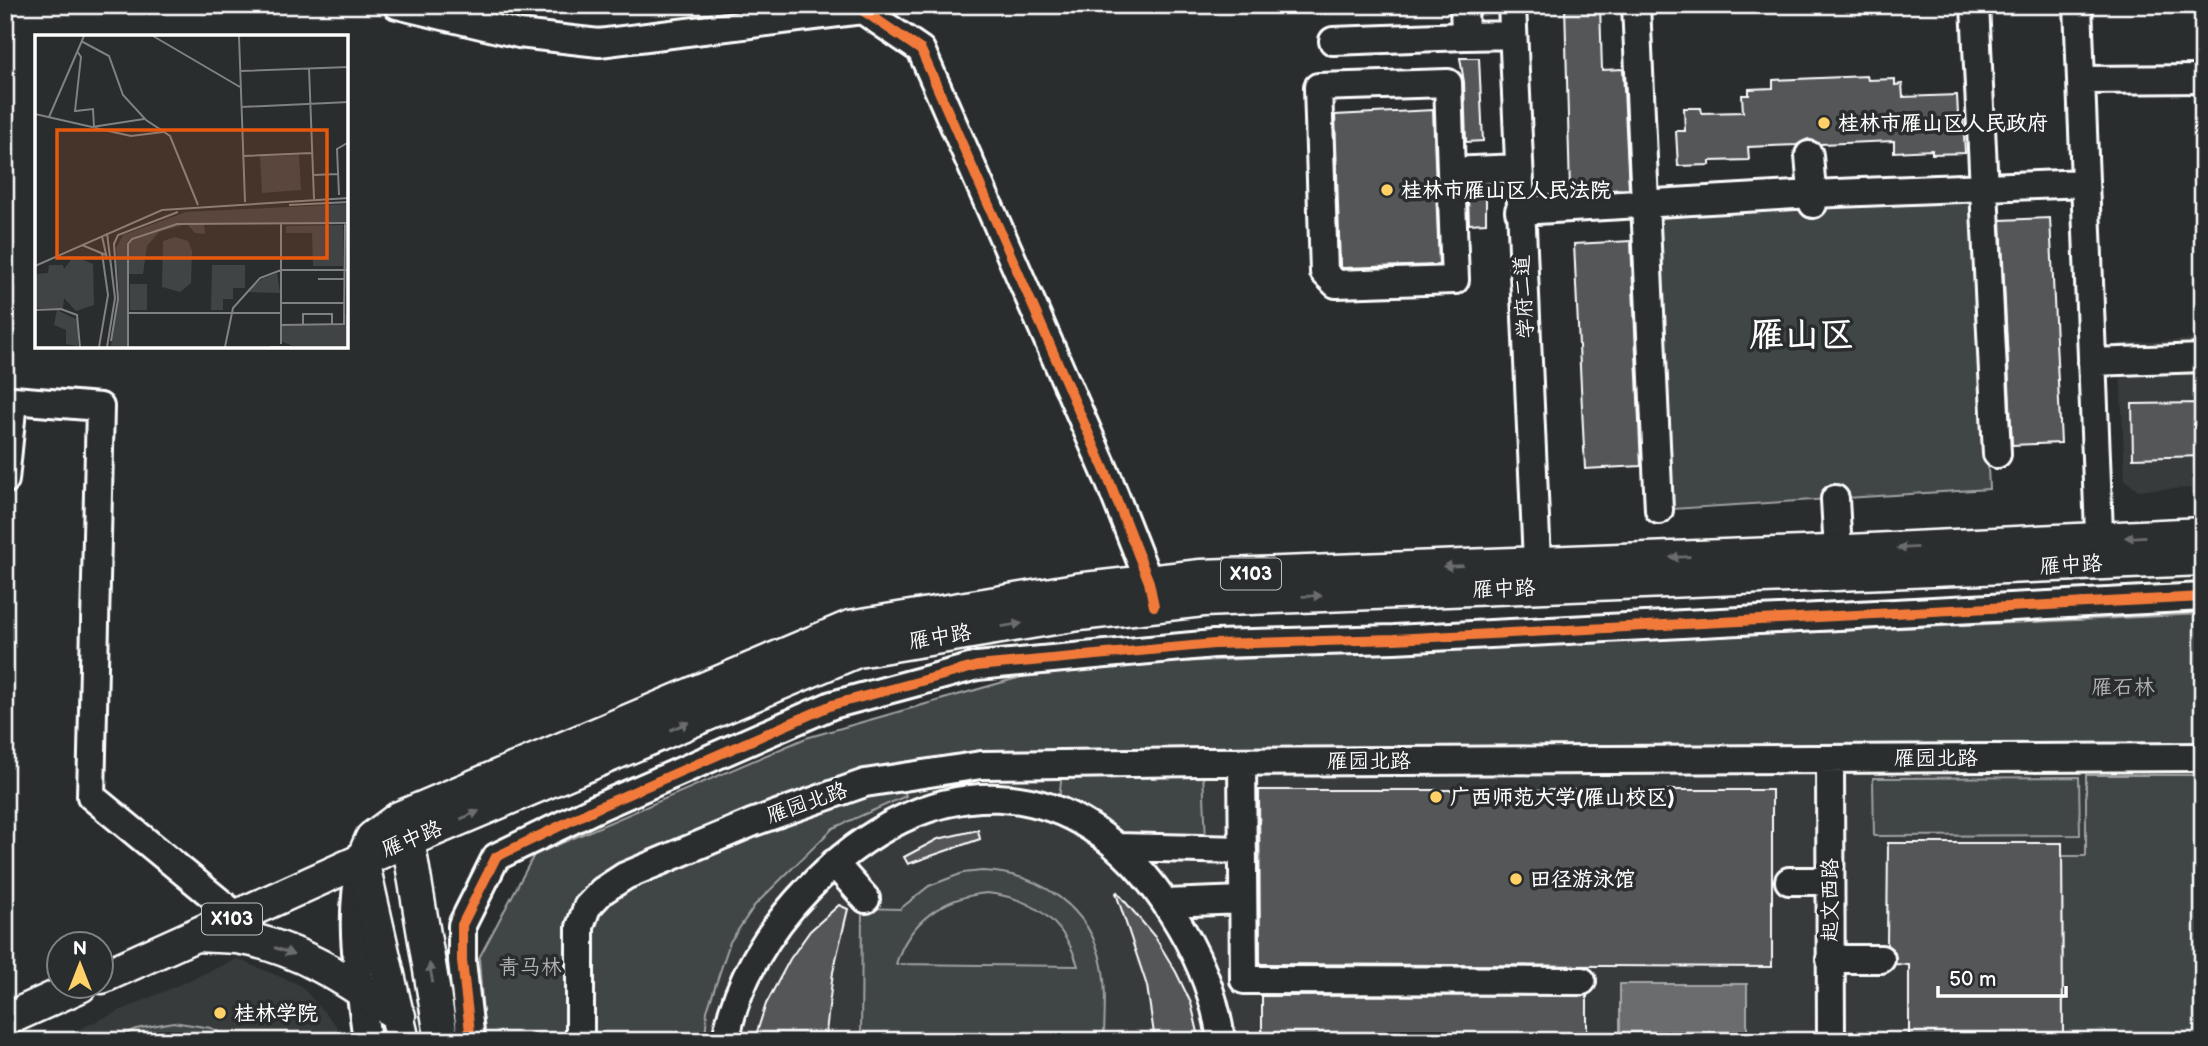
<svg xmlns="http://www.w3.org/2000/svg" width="2208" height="1046" viewBox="0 0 2208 1046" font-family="'Balsamiq Sans','LXGW WenKai TC',sans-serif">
<rect width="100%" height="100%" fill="#2a2d2e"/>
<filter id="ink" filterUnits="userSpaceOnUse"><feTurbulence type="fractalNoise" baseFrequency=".0143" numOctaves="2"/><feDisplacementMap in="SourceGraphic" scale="14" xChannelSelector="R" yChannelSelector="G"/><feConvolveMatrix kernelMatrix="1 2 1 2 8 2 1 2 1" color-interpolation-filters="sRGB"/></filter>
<g filter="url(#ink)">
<path fill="#373a3b" d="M2203 339V488L2137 490 2125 480 2119 343Z
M2203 614V1041H485L479 958 534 855 806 738Z
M237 959 300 985 350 1041H52Z"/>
<path fill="#414445" stroke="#a0a2a2" stroke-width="2" fill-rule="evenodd" d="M1976 197 1989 489 1672 509 1657 210Z
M2203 614V757L1202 762 865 783 594 898 580 1041H485L479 958 534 855 806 738 1053 668Z
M1203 770 1206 843 1129 842 1081 807 1059 801 1062 771Z
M2086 775H2203V1041H2063L2062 856H2086Z
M2079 777 2080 835 1874 836 1873 778Z
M902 784 906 796 833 828 755 905 730 942 707 1011 705 1041H588L589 923 612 897 651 873 818 809Z
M982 871C1039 873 1091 907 1102 966 1107 990 1104 1016 1104 1041H861L862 908 900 909 929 886 963 873ZM987 893C1033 898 1065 922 1078 966L896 964C909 921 944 897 987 893Z
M173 1022 211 1028 236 1041H112L136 1029Z"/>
<path fill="#6a6c6d" stroke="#a6a7a7" stroke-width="2" d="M1620 984H1747V1037H1620Z"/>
<path fill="#555758" stroke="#fff" stroke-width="2" d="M1565 5H1600L1602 70 1623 69 1629 189 1570 192Z
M1460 58H1479L1483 141 1466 142 1464 82Z
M1867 76 1868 80 1895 79V85L1902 84 1903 97 1957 95 1958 115H1963L1965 153 1932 154V150L1894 152V141L1820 144 1808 139 1797 145 1748 147 1749 160 1710 161V165L1678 166 1676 131H1685L1684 108H1701L1702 113 1743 112 1742 95H1749V89L1773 88V80Z
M1433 110 1439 265 1342 268 1340 265 1335 115Z
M1486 197V223L1469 224 1468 198Z
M2050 218 2061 443 2012 445 2001 220Z
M1631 241 1641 466 1585 469 1574 244Z
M2203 403V456L2133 458 2132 404Z
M1259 790H1772V967L1260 964Z
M978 830 980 839 908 864 904 857 938 839Z
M1888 843H2062L2063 1041H1909V965L1895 964V952L1887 945Z
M1117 892 1155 937 1176 972 1191 1003 1200 1041H1155L1147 986 1116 893Z
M839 905 848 909 833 972 825 1041H754L766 1004 790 959 810 931Z
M1587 995V1041H1262V996Z"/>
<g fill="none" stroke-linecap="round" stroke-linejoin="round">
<g stroke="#fff" stroke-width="32">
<path id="minor" d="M397 5 519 34 599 43 862 10
M855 5 921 50 1108 478 1149 582 1153 601
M1464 5 1465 36 1513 35
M1512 5 1538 584
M1636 5 1659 510
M1975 5 1997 454
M2078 5 2100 558
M1333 41 1465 36
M2082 80 2203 79
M1809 155 1813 204
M1451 171 1448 83 1318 87 1324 272 1336 284 1455 280 1451 171 1518 168
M1519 211 1812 194 2085 183
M2092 362 2203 358
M5 480 13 400 100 407 91 796 237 916
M1835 499 1839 570
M1830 759 1831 1041
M1242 762 1244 980 1582 981
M1117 847 1243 850
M834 863 866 899
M361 865C347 923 360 982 367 1041
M1789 881H1830
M1166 903 1243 900
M1830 959H1881
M471 1041 462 961V925L496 857 601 806 832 705 977 666 1214 644 1394 639 2203 597
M580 1041V927L587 907 602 891 625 876 754 822 865 783 981 765 1202 762 2203 757
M726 1041C734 985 769 929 808 889 926 766 1076 761 1172 913 1196 951 1216 996 1221 1041"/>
</g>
<g stroke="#fff" stroke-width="37">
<path id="major" d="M408 840 442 1041
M364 856 372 838 399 818 850 627 1076 590 1201 576 1828 552 2203 534
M362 860 403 1041
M198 935C211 936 224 936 236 937 298 946 350 982 399 1016
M102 977 362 860 857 651 1079 614 1203 600 2203 559
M5 1020 80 986"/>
</g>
<use href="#minor" stroke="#2a2d2e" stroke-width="26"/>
<use href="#major" stroke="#2a2d2e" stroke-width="32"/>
<g stroke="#2a2d2e" stroke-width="15">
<path id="cycleway" d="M855 5 921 50 1108 478 1149 582 1154 606
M471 1041 462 961V925L496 857 601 806 832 705 977 666 1214 644 1394 639 2203 597"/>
</g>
<use href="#cycleway" stroke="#f17a3a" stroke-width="10"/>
</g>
<defs><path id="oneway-solid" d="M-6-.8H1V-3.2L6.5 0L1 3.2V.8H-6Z" transform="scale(1.75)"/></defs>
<g fill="#6a6c6d">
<use href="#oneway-solid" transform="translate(2135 537) rotate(177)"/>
<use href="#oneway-solid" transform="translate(1907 548) rotate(177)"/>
<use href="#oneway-solid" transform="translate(1680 557) rotate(178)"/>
<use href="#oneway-solid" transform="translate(1453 566) rotate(178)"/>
<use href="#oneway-solid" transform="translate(1312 596) rotate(-2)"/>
<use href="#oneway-solid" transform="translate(1012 625) rotate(-9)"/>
<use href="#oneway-solid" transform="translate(680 726) rotate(-23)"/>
<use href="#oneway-solid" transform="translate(470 815) rotate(-23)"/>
<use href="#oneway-solid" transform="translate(284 951) rotate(20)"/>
<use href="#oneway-solid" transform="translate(431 973) rotate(-100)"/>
</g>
</g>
<g fill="#ffd166" stroke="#2a2d2e" stroke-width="2.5">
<circle cx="1824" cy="123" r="7"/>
<circle cx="1387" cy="190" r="7"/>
<circle cx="1436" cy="797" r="7"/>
<circle cx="1516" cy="879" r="7"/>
<circle cx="220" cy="1013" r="7"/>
</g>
<g text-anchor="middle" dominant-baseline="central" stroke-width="7" stroke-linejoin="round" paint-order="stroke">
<g fill="#2a2d2e" stroke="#bfc0c0" stroke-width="2">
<rect x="1221" y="558.5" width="60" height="31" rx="5"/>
<rect x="202" y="903.5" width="60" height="31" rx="5"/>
</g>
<g font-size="19" font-weight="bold" fill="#fff">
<text x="1251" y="574">X103</text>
<text x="232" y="919">X103</text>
</g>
<g font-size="21" font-weight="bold" fill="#fff" stroke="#2a2d2e" text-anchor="start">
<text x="1838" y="123">桂林市雁山区人民政府</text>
<text x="1401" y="190">桂林市雁山区人民法院</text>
<text x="1450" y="797">广西师范大学(雁山校区)</text>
<text x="1530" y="879">田径游泳馆</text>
<text x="234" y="1013">桂林学院</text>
</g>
<g font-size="21" fill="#fff" stroke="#2a2d2e">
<text transform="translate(1524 297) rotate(-93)">学府二道</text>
<text transform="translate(2071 565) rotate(-3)">雁中路</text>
<text transform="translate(1504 589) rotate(-2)">雁中路</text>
<text transform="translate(940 637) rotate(-9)">雁中路</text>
<text x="1936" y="758">雁园北路</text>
<text x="1369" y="761">雁园北路</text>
<text transform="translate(807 803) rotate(-19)">雁园北路</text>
<text transform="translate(412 839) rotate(-22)">雁中路</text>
<text transform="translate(1830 900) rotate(-90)">起文西路</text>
</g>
<g font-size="21" fill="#b3b4b5" stroke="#2a2d2e">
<text x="2123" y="687">雁石林</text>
<text x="530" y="967">青马林</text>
</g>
<g font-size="35" font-weight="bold" fill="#fff" stroke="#2a2d2e">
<text x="1802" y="335">雁山区</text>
</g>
</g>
<g transform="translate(35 35)">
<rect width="313" height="313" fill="#2a2d2e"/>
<path d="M264 120 266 155 227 158 225 121ZM313 169V188L169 189 170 199 160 198 152 189 124 197 112 211 108 239H94L93 312 76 311 84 256 81 213 88 200 151 177ZM308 190V231H278L277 198H251V191ZM140 202 153 206 157 216 156 248 145 257 127 252 128 206ZM39 221 58 229 59 270 41 276 29 263 28 273H0V239L13 238 14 230H28L29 234ZM177 230H210V253H198V264H188V275H176ZM242 238 245 258 211 257 227 244ZM95 249H112V275H95ZM22 275 43 285V311L31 309V295L19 290ZM309 279H313V312H260L246 306V290L309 289Z" fill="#414445"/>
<path fill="none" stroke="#7f8182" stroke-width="2" d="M118 1 205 52M204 1 210 167M46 6 74 21 88 60 111 85 135 101 163 170M42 16 46 22 40 76 58 74 59 92M274 33 279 164M205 36 314 32M206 72 314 67M0 79 57 92 109 84M14 82 49 1M60 93 96 101 128 97M208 121 277 118M278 140 303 139M304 160 302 114 314 107M254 170 314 167M67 201 72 224M47 210 71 220M0 231 127 175 314 163M283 244H309M246 268H309M0 275 26 274 42 280 45 312M93 278H246M268 289V279H297V289M246 290 309 289 310 188M76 306 83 264 79 209 83 200 143 177M246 309V188M64 312 73 260 67 218M72 312 80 263 72 198M93 312V209L97 204 142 189 314 188M190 312 198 273 225 243 246 235H314M235 312H257"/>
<path fill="#e8590c" fill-opacity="0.15" stroke="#e8590c" stroke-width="3.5" d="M22 95H292V223H22Z"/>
<rect width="313" height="313" fill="none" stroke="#fff" stroke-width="3.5"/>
</g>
<rect width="2208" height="1046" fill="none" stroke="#2a2d2e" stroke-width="28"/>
<rect x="14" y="14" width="2180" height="1018" fill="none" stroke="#fff" stroke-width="2.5" filter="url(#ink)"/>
<g transform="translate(80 965)"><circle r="33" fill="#2a2d2e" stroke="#7f8182" stroke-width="2"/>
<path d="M0-5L12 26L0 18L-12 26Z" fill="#ffd166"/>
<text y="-10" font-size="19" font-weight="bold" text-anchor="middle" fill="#ffffff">N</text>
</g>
<path d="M1938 986v10h128v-10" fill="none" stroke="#ffffff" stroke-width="3.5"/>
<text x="1949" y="986" font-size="21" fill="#ffffff" stroke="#2a2d2e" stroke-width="5" paint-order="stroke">50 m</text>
</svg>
